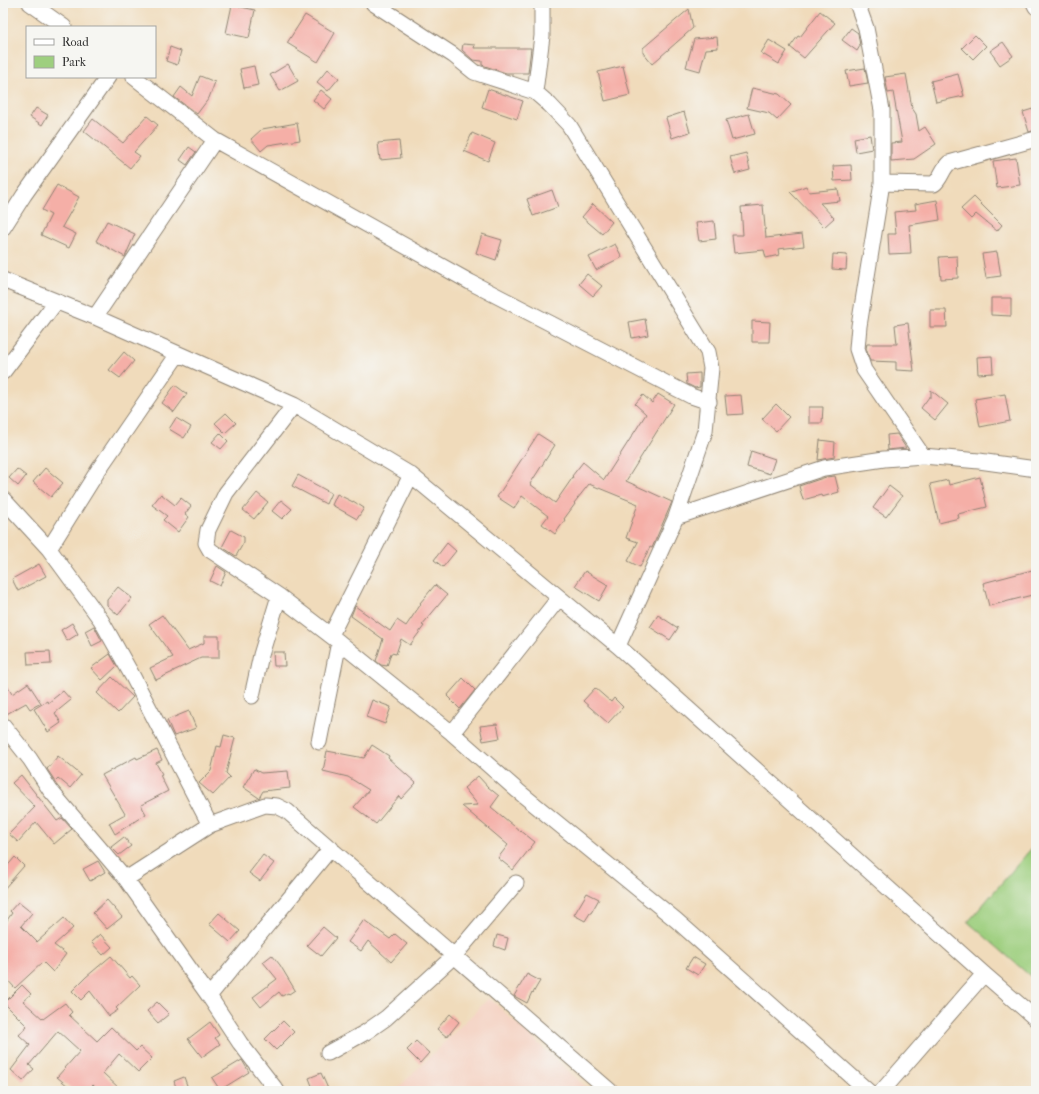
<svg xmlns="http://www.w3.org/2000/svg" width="1039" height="1094" viewBox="0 0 1039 1094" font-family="'IM FELL French Canon',serif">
<rect width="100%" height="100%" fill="#f6f6f2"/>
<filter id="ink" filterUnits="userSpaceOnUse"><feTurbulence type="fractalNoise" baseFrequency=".025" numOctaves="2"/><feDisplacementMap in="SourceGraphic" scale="8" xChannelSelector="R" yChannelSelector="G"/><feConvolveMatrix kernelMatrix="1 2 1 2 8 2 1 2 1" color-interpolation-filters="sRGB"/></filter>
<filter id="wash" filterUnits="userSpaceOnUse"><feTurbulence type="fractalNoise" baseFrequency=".012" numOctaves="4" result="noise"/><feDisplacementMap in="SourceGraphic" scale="16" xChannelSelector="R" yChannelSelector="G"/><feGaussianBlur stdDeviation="0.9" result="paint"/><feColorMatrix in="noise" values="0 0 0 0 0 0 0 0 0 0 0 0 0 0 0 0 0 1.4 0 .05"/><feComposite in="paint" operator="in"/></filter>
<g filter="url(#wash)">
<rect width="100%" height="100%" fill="#f0dbbb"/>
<path fill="#f5d2c2" d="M489 998 590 1091H395Z"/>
<path fill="#9ecf7f" stroke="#647d55" d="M1036 843V981L968 922Z"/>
<g id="blocks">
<path fill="#f5afa7" d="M232 5 255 10 249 38 226 33Z
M689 9 693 28 652 64 643 53V48Z
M820 11 835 23 804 58 790 47 798 36 800 37Z
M305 15 335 33 318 62 287 43Z
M851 28 858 33 860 46 857 51 842 40Z
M975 35 986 46 973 59 962 48Z
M717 37 718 48 706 49 700 71 686 67 694 39Z
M769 40 787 51 779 64 761 53Z
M1003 42 1013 56 1000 65 990 51Z
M463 44 475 45 474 48H531L528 73H506L482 65V61L473 60 462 50Z
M170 47 181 51 177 65 166 61Z
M288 64 298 81 280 91 270 75Z
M254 66 258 85 244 88 240 69Z
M623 66 630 95 605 101 598 72Z
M865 68 868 83 849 86 846 71Z
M328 69 339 78 328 91 317 82Z
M906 74 912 108 916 114 919 131 925 127 936 144 914 159 891 161V143L902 142 893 92 888 93 885 77Z
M958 74 964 96 936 102 931 81Z
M200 76 215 82 209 98 197 114 174 97 181 87 192 96Z
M752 88 779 94 791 105 777 120 769 113 747 108Z
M488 89 523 101 517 119 482 107Z
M321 90 332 99 324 109 313 100Z
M36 108 48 115 42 125 30 117Z
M1036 108V130L1029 132 1023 112Z
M684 112 690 132 672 138 666 118Z
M749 114 755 134 732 140 726 120Z
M147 116 158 125 134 152 140 156 130 168 84 131 93 119 123 143Z
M297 123 300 140 268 145 261 151 251 139 262 129Z
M472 133 495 143 488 161 464 151Z
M870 135 872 149 856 152 854 138Z
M399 141 401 158 380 160 378 143Z
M189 147 196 152 187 165 180 160Z
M746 153 750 170 735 174 730 157Z
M1016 158 1020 185 997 188 993 161Z
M851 165 852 180 834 181 833 166Z
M57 185 79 197 62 227 76 234 69 248 41 235 51 215 42 210Z
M806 186 809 192 838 189 840 201 820 203 834 218 824 227 790 192Z
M552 190 558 207 533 216 527 199Z
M974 197 1002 225 997 231 976 214 971 219 961 209Z
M937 200 940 220 909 225 911 253 889 254 888 234H896L894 212 916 210 915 204Z
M593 204 612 222 602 234 582 217Z
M763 205 766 238 802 234 804 246 778 249 779 255 766 258 764 250 734 253 732 235H743L741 207Z
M107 221 135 234 125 257 96 241Z
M714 221 716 239 699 241 696 223Z
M482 234 502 240 496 260 476 253Z
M615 244 622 257 596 270 589 257Z
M997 252 1001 276 986 278 982 254Z
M833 254 847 255 846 270 832 269Z
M957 256 958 278 941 279 939 257Z
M587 274 602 286 593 296 579 284Z
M991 298H1011V316L991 315Z
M930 310H946L947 327H930Z
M645 319 648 335 632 338 629 322Z
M752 321 770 322 769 342H752Z
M908 323 914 371 896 370V362L870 361 866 348 867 344H897L895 325Z
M124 352 134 361 120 378 109 370Z
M992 356 993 373 978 374 977 357Z
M700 373V387L695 388 687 384 686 374Z
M175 385 187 394 174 412 162 403Z
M931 390 948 404 935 420 921 408 929 397H931Z
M658 394 674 404 626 481 672 502 652 548 650 547 640 567 628 561 638 542 626 538 638 504 589 484 574 503 575 504 564 519 565 520 555 534 542 524 548 516 522 496 514 508 497 497 538 434 555 445 530 484 555 503 573 477 572 476 583 462 604 480 646 414 635 404 643 395 652 403Z
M1005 394 1010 421 980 427 975 399Z
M741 395 743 414 727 415 725 396Z
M776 404 789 417 776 431 762 419Z
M809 407H823L822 423H809Z
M226 413 236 423 225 433 215 423Z
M176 418 191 427 184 438 169 429Z
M220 433 228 441 221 449 212 442Z
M897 434 906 448 888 450 887 435Z
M820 440 835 442 834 457 818 460Z
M751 451 775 459 770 474 747 467Z
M45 468 63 483 51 497 33 482Z
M17 469 26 476 18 486 9 478Z
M298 475 331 493 326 504 292 486Z
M835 476 839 492 822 497 821 495 803 500 799 486 826 477Z
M980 477 987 507 958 514 959 518 939 523 930 484 948 480 949 485Z
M889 486 902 496 886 517 873 508Z
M257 493 268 502 254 519 243 510Z
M161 494 175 505 181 498 191 506 185 514 189 517 178 532 163 520 167 516 152 505Z
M337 494 353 502V501L364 508 357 519 332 505Z
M281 500 292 509 282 519 272 511Z
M231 530 244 537V542L236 556 222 547Z
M447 543 456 551 443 567 434 560Z
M39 564 46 576 18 591 12 579Z
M217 566 226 572 220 586 210 581Z
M1036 569V594L989 606 983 583Z
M585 571 608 585 599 601 575 586Z
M435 585 447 595 422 625 424 626 410 645 401 639 396 654 391 653 387 666 381 665 376 661 383 639 351 616 355 606 390 631 397 620 406 626 421 604 420 603Z
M118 587 132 598 118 615 107 605V600Z
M162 615 188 650 204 643V636H219V658H201L173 671V672L156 680 150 668 173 657 149 624Z
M658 615 678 628 670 640 650 627Z
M72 623 78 634 67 641 61 630Z
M94 626 102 641 92 646 85 631Z
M50 651 51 664 28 665 27 652Z
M273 652H284L285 666H274Z
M110 654 117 666 102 680 91 668Z
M112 677 133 697 118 713 97 693Z
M463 678 475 690 460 709 447 696Z
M3 680 12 694 28 683 41 703 30 709 26 703 3 716Z
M595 688 611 702 614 698 623 707 608 723 583 701Z
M63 691 71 700 55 713 61 723 48 732 34 709 47 701 48 703Z
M372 700 391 707 385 724 366 717Z
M189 711 196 728 174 736 167 720Z
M497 724 500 738 483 741 480 726Z
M224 735 235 738 226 773 230 777 213 795 199 783 211 771 217 746 221 747Z
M372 745 389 756 388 758 416 783 401 799 399 796 376 824 354 807 369 790 348 777 323 771 327 751 364 758Z
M157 750 162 760 156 763 162 774 160 775 168 791 141 805 146 814 115 834 109 823 125 814 102 775 136 757 137 759Z
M58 756 81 775 70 788 58 778 55 781 47 769Z
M254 769 261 773 288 771 290 788 263 791 259 798 243 787Z
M21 775 57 821 62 818 72 829 54 844 36 822 18 842 9 834 35 807 12 783Z
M478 776 488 787 499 796 491 807 520 831V830L535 842 513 870 498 858 508 845 462 806 478 805 464 788Z
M124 837 131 846 119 855 111 847Z
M263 855 274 863 260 881 249 873Z
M15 857 24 866 3 890V871Z
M98 861 105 872 90 881 83 869Z
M587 893 599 899 591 913H590L585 921 574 915Z
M107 900 122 917 107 929 93 913Z
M18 902 32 913 21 926 37 942 64 918 73 928 54 945 66 954 53 972 43 962 15 988 3 975V926L12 913 10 911Z
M219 913 240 931 230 942 209 924Z
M364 920 390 939 395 934 407 944 391 962 368 941 361 951 348 942Z
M323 927 336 938 321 956 307 945Z
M100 934 112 947 103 955 91 942Z
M497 935 508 938 505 950 494 946Z
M272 955 280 965 295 990 289 994 288 993 282 996 279 992 261 1007 253 997 277 979 263 962Z
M111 956 130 978 132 976 140 985 116 1008 118 1010 109 1016 90 991 81 1000 72 991 86 977Z
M693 957 705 964 698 975 686 968Z
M527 974 540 981 533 993 532 992 527 1003 514 996Z
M22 985 31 994 23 1001 43 1019 65 1003 72 1012 69 1015 97 1041 111 1027 136 1051 140 1047 152 1058 138 1072 119 1054 103 1073 122 1091H100L93 1085 88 1091H74L57 1077 80 1051 58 1031 29 1065 34 1069 23 1081 11 1070 30 1045 19 1035 27 1026 4 1003Z
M157 1002 169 1014 158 1023 147 1011Z
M450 1014 459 1022 447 1037 437 1029Z
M283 1021 294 1032 276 1050 265 1039Z
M210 1022 219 1035 215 1038 220 1044 202 1057 188 1039Z
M416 1041 429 1053 420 1063 407 1050Z
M242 1060 249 1072 220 1090 212 1078Z
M321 1073 329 1091H314L309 1078Z
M184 1077 189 1091H177L174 1081Z"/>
</g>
</g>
<g filter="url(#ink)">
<use href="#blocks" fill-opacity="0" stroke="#8e8373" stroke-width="1"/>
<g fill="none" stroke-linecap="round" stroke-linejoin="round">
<g stroke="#8e8373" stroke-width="17">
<path id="minor" d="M30 3 64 27
M373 3 453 55 474 72 535 92 550 105 569 125 708 352 711 368 705 431 676 517 618 646
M857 3 866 28 882 110V183L859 326 857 349 864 370 923 456
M1034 3 1036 7
M134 77 215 140 470 282 691 396 709 402
M535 92 542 36V3
M882 183 934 184C941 179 942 169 949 163L1036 139
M3 228 24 195 108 77
M3 280 95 317 294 405 411 475 618 646 984 974 1036 1019
M95 317 215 140
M3 372 56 302
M294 405 226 493 208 530 206 543 210 550 279 596 339 642 452 733 518 791 676 920 868 1091
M3 499 49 549 101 620 133 677 210 825
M676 517 824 468 884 459 923 456 979 461 1036 469
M49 549 99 469 178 354
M331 635 411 475
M252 696 261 655 279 596
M3 725 30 759 50 790 126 879 209 996 240 1043 277 1091
M452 733 559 598
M319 742 339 642
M126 879 210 825 265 805 277 806 287 811 610 1091
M209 996 331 848
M328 1053 366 1032 386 1018 455 955 516 883
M882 1091 984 974"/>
</g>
<use href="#minor" stroke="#fff" stroke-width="15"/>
</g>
</g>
<rect width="1039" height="1094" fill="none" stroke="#f6f6f2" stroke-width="16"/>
<rect x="26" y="26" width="130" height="52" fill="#f6f6f2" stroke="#a5a5a2"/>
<rect x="34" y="39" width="20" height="6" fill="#ffffff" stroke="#a5a5a2"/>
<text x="62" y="46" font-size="12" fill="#2b2b2b">Road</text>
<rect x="34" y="56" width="20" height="12" fill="#9ecf7f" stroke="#a5a5a2"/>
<text x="62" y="66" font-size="12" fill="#2b2b2b">Park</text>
</svg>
